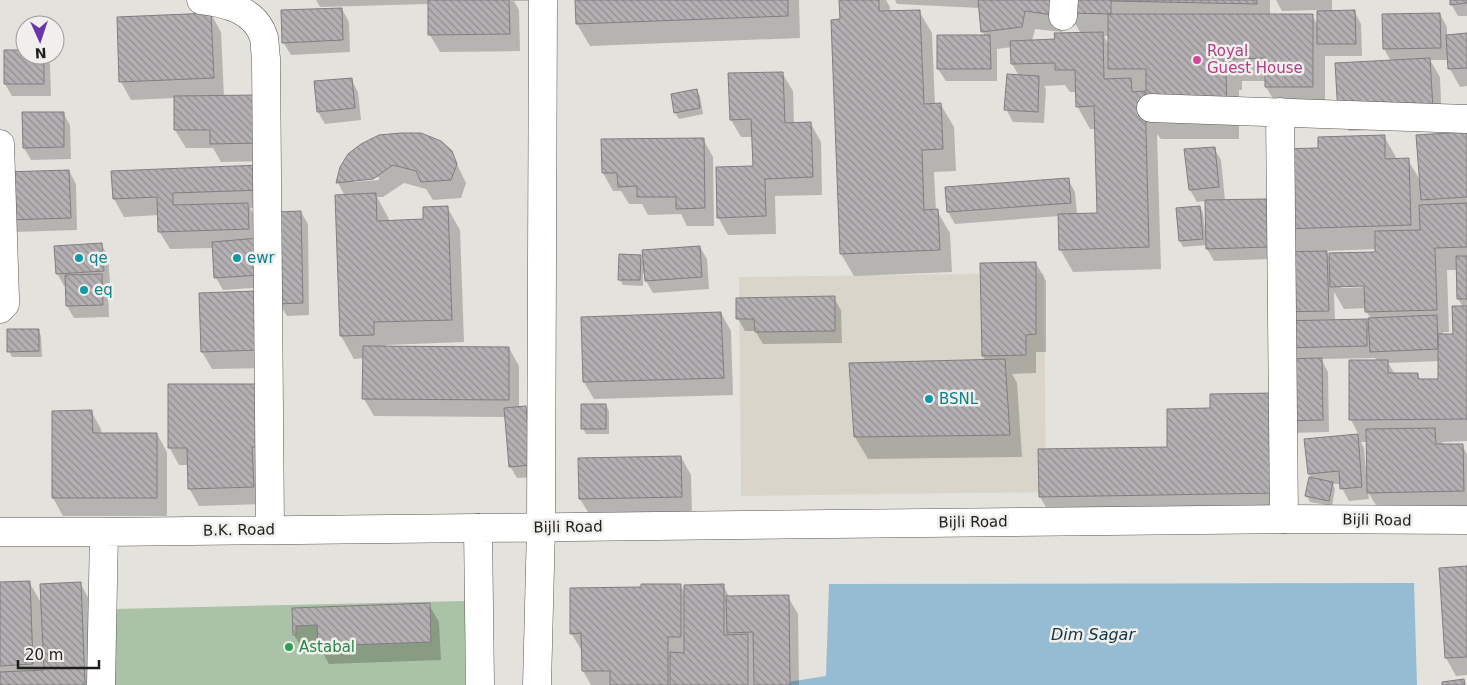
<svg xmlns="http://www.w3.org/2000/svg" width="1467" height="685" viewBox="0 0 1467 685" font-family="'DejaVu Sans',sans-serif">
<defs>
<pattern id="building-back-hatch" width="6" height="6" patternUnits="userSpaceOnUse" patternTransform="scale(1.25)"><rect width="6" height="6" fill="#b3afb2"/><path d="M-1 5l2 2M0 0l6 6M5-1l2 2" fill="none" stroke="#918e90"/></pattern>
</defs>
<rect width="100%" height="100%" fill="#e3e2dd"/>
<path fill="#d9d5ca" d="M1044 273 1046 492 741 496 739 277Z"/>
<path fill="#aac3a6" d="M465 601V685H113L114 609Z"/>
<path fill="#95bcd3" d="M1414 583 1417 685H769L826 676 829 584Z"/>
<path fill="#0003" fill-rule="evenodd" d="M316 0H534V1H514L519 10 520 51 440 52 430 35 429 4 320 7Z
M576 0H799L800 38 590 46 577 24Z
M840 0H886L890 7V12L919 11 932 33 935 105H941L954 127 956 171 934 172 936 211H937L950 233 952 272 854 276 841 254 832 21 841 20Z
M895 0H1065L1062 32 1035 29 1032 41H1056L1081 34 1069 12V0H1270V15H1312L1318 26V10L1282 11 1276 0H1332V12L1354 11 1361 24 1362 56H1325V109H1279L1266 87V81H1242V90H1239V139H1161L1157 134 1161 269 1073 272 1060 249 1059 216 955 224 948 212 1068 179 1075 192 1077 214H1098L1096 129H1090L1077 106 1076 92H1070L1065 85 1044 86 1046 89 1044 123 1013 122 1006 109 1019 76 1012 64V47L997 49V81H946L938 69 985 36 982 31 980 8 897 4ZM1104 36H1109V45ZM1143 91H1148V99Z
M1451 0H1467V16H1458L1451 4Z
M342 9 349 22 350 52 291 55 283 42Z
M211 14 221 32 224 97 271 161 221 162 213 148H186L175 130V98L131 100 121 82 118 18Z
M1440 14 1447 27V36L1467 35V86L1460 87 1450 69 1449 60H1430L1440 77 1442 127 1349 131 1339 114 1391 61 1384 49Z
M25 51V55H45L50 64 51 96H12L5 84V52Z
M782 73 793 91 794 124H811L821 142 822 195 775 196 776 234 728 235 718 217 754 168 753 137H741L731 120Z
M351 79 358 92 361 120 325 124 318 112Z
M696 90 700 96 703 114 679 119 675 113 672 95Z
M63 113 70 125 71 159 31 160 24 148Z
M1467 133V441L1442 442 1444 445H1462L1467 454V509L1379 510 1368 492 1369 499 1349 501 1342 488 1341 484H1333L1335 489 1332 506 1310 502 1307 496 1312 479 1309 474 1305 440 1359 435 1351 420 1377 361 1375 358 1321 359 1328 372 1329 432 1288 433 1290 515 1053 519 1040 497 1168 448 1211 409 1275 394 1297 253 1283 229 1320 149 1384 136 1397 159 1408 160 1420 180ZM1376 249V254L1330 259 1326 251ZM1447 270H1457L1458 299 1463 307 1454 335H1443V332H1449ZM1341 285H1371V287L1341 288ZM1334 292 1344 309 1366 308V311L1371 319 1370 327 1366 320 1335 321ZM1439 361 1440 381H1421L1418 374H1395L1388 363ZM1361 442H1368V471H1366L1364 448Z
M703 139 713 157 714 226H687L681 214 648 215 642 204H629L621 191H613L603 173V141Z
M1214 148 1221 160 1225 201 1266 200 1274 212 1275 259 1214 261 1207 249V245L1183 247 1180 241 1200 207 1203 213 1205 230H1207L1206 201 1197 202 1190 190 1186 150Z
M451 152 466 183 461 198 433 200 426 189 404 183 383 197H377L388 217 389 221 424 220 447 207 460 230 464 342 386 345V347L509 348 519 366V408H525L532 420 537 477 517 478 510 466 506 417 374 416 364 399V358L354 359 341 336 337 196H345L338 183 341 168ZM379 177V180L353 182V180Z
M69 171 76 184 77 230 14 232 7 219Z
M113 172 270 184 271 207 250 208 258 222 268 287 223 290 216 278 213 248 170 249 159 231V215L124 217 114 199Z
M301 212 308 224 309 315 287 316 280 304Z
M101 244 108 256 110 283H106L108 287 109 317 74 318 67 306 66 286H64L57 273Z
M700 247 707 259 709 289 653 293 646 281 645 273H643V286L623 285 619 279 640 256 645 264Z
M1036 263 1046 281V352H1036V373L1012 374 1017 383 1022 457 868 459 855 437 986 361 983 356 981 264Z
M834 298 841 310 842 343 763 344 755 331H745L738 319Z
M266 310 268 368 212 369 202 352Z
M721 313 731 331 733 395 594 399 584 382Z
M38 330 41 336 42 357H12L9 351Z
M261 385 263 504 199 506 189 488 188 465H179L169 447Z
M606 405 609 411V434H586L583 428Z
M91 411 101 429 102 435 157 434 167 452V516H63L53 498Z
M681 457 691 475 692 515 591 517 580 499Z
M1467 567V675L1456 676 1446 658Z
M29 582 43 606 80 583 93 606 96 685H0V584Z
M680 585 685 593 723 585 730 598 788 597 798 614 799 685H591L583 671 582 651 571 633 643 588Z
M429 605 439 622 441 660 329 664 319 646V643H305V653L294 635V609Z"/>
<path fill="url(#building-back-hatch)" stroke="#817e81" d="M428 0H509L510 34 428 35Z
M575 0H788V16L576 24Z
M839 0H879V11L920 10 924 104 941 103 943 149 922 150 924 210 938 209 940 250 840 254 831 20 840 19Z
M978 0H1054L1053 15 1025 11 1022 27 981 32Z
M1068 0H1257V4L1111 1V14L1068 13Z
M1450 0H1467V3L1450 5Z
M342 8 343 40 282 43 281 10Z
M1355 10 1356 44H1317V11Z
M211 13 214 78 119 82 117 17Z
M1440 13 1441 48 1383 49 1382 14Z
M1108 14H1313V87H1265V58L1230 59V67L1226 68 1227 117H1146V69H1108Z
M1103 32 1104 79 1131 78 1132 92 1145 91 1149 247 1059 250 1058 214 1097 213 1094 106 1076 107 1075 70H1055V63L1011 64 1010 41 1055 39 1054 33Z
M1467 33V68L1448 69 1446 35Z
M937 35H990L991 69H937Z
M4 50H25V55H44V84H4Z
M1430 58 1433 109 1338 114 1335 63Z
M783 72 785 123 811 122 813 177 765 179 766 216 717 218 716 167 753 166 751 119 730 120 728 73Z
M1007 74 1039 76 1038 112 1004 110Z
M352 78 355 108 317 112 314 81Z
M697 89 700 108 674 113 671 94Z
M261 95 262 143 210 144V130H174V96Z
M22 112H64V147L23 148Z
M1467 132V197L1421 200 1416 135Z
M401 133H421L441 141 452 151 457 164 451 180 421 182 416 171 393 165 373 179 336 183 340 167 348 154 361 144 379 135Z
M1385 135V159L1409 158 1411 225 1282 229 1280 149 1318 148V137Z
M704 138 705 208 676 209V197H637V186L618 187 617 173H602L601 139Z
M1215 147 1219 187 1189 190 1184 149Z
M261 165 262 190 173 193V205L248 203 249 229 158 232 157 197 113 199 111 171Z
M69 170 71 218 6 220 5 172Z
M1069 178 1071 203 947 212 945 187Z
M376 193 377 221 423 219V207L448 206 452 320 374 322V335L340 336 335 195Z
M1267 199 1268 247 1206 249 1205 200Z
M1467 203V247L1435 248 1437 310 1365 312 1364 286 1330 287 1329 253 1375 252V231L1420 230 1419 205Z
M1200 206 1203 239 1179 241 1176 208Z
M301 211 303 303 278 304 277 212Z
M259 238 261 275 214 278 212 242Z
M102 243 104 271 56 274 54 246Z
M700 246 702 277 645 281 642 250Z
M1327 251 1329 311 1278 312 1276 252Z
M619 254 641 255 640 280H618Z
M1456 256H1467V299H1457Z
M1036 262V334L1026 335V355L982 356 980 263Z
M102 274 103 305 66 306 65 275Z
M257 291 258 350 201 352 199 293Z
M835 296V331L755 332 754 319H736V298Z
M1452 306H1467V419L1349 420V360H1388V373H1418V379H1438V334H1453Z
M721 312 724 378 583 382 581 317Z
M1437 315 1438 349 1370 352 1368 318Z
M1367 319V346L1278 348V321Z
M7 329H39V351L7 352Z
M363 346 509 347V400L362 399Z
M1322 358 1323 420 1280 421 1279 359Z
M1005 359 1010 435 854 437 849 363Z
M168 384H262V447H252L254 487 188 489 187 448H168Z
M1276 393 1278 493 1039 497 1038 449 1167 447V409L1210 408V394Z
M581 404H606V429H581Z
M526 406 531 465 509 467 504 408Z
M92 410 93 433H157V498H52V411Z
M1435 428 1436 444H1463L1464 491 1367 493 1366 429Z
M1358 434 1362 487 1340 489 1339 471 1308 474 1304 439Z
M681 456 682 497 579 499 578 458Z
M1309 477 1333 482 1329 501 1305 496Z
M1467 566V657L1445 658 1439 568Z
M30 581 33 664 0 666V582Z
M81 582 85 685H0V672L44 670 40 584Z
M641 584H681V637H668V685H610V671H582L581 633 570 634V588L641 587Z
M724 584V635L748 634V685H670V652L684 653V585Z
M789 595 790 685H754L753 632 727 633 726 596Z
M430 603 431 642 318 646 317 625 296 626V635H293L292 608Z
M1464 679 1465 685H1442V682Z"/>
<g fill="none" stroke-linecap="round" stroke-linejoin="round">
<g stroke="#5a5855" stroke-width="29">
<path id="minor" d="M201 0C226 3 256 10 264 38 265 44 265 52 266 58L270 529
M1063 16 1064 0
M1151 108 1467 119
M1280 112 1284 519
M0 144 5 299V304L0 309
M541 527 543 0
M0 532H104L478 528
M101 685 104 532"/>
</g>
<g stroke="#5a5855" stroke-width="29">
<path id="major" d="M480 685 478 528 1284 519 1467 520
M537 685 541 527"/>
</g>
<use href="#minor" stroke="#fff" stroke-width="28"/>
<use href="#major" stroke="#fff" stroke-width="28"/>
</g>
<circle fill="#d1479c" stroke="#f0efeb" stroke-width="2" cx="1197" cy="60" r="5"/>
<g fill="#0f9aa8" stroke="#f0efeb" stroke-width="2">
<circle cx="79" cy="258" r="5"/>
<circle cx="237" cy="258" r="5"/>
<circle cx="84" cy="290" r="5"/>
<circle cx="929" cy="399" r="5"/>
</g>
<circle fill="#2e9e5b" stroke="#f0efeb" stroke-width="2" cx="289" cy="647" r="5"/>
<g text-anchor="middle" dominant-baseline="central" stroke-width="5" stroke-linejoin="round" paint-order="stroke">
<g font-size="15" fill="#b23c85" stroke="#f0efeb" text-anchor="start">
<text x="1207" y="51">Royal<tspan x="1207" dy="17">Guest House</tspan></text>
</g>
<g font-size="15" fill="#0d838f" stroke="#f0efeb" text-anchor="start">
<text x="89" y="258">qe</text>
<text x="247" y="258">ewr</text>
<text x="94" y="290">eq</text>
<text x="939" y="399">BSNL</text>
</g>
<g font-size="15" fill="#1f1f1d" stroke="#f0efeb">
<text transform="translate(1377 520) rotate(1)">Bijli Road</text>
<text transform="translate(973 522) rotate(-1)">Bijli Road</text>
<text transform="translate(568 527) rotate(-1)">Bijli Road</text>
<text transform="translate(239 530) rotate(-1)">B.K. Road</text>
</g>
<g font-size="15" fill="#27864d" stroke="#f0efeb" text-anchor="start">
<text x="299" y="647">Astabal</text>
</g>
<g font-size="16" font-style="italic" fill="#103344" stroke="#f0efeb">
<text x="1093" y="634">Dim Sagar</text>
</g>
</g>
<g transform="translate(40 40) rotate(177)"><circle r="24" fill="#f0efeb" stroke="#9c9c99"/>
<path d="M0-4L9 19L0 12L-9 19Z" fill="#6a34aa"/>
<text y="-8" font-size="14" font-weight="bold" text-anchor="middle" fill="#1f1f1d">N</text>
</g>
<path d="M18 660v8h81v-8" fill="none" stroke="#1f1f1d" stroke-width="2.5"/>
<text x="25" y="660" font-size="15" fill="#1f1f1d" stroke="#f0efeb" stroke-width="4" paint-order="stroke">20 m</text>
</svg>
